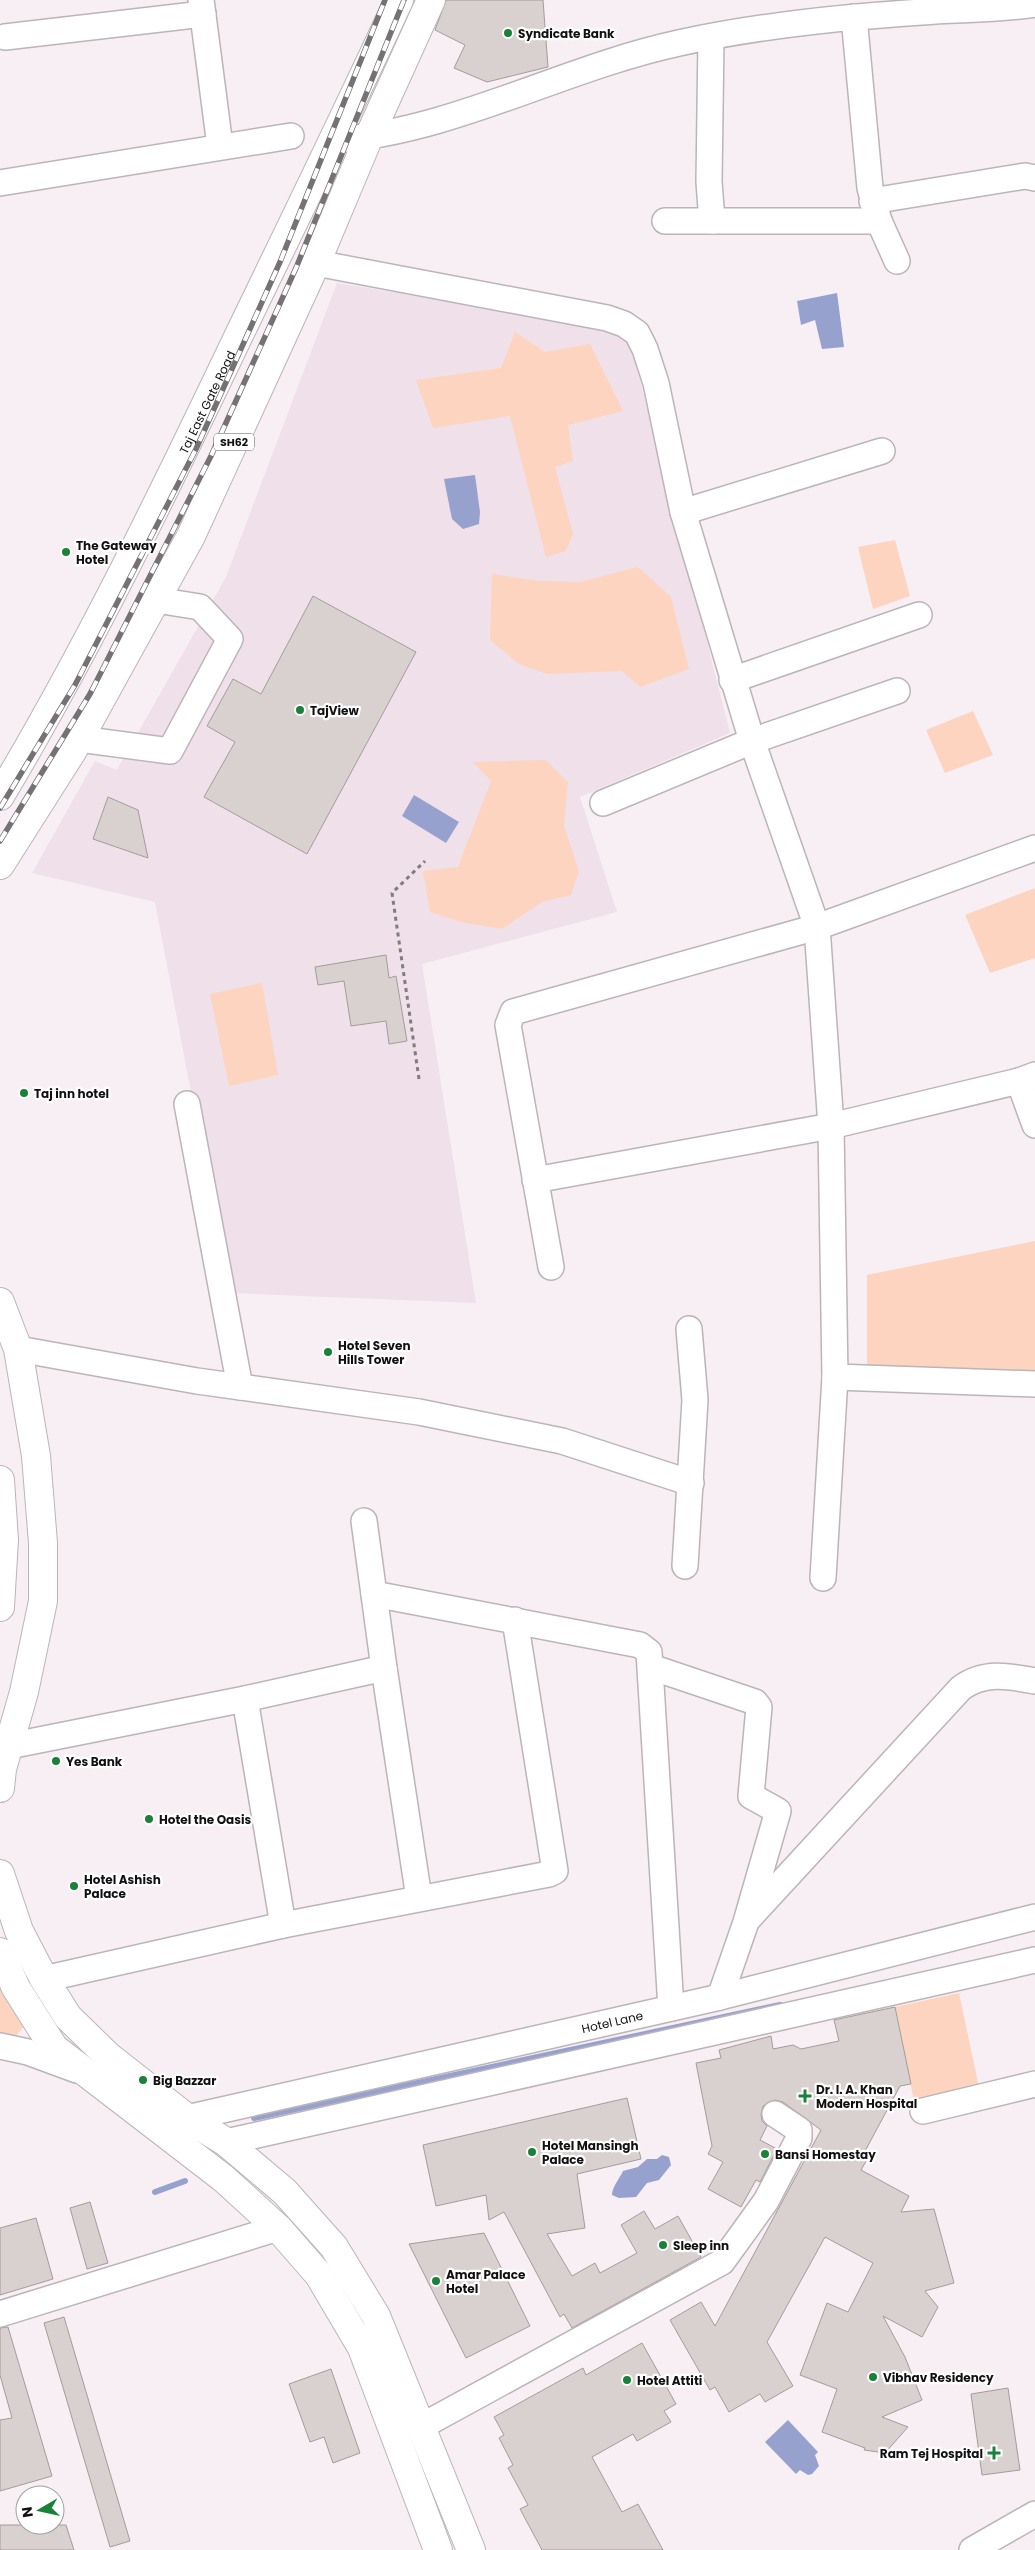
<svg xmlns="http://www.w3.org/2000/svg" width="1035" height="2550" viewBox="0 0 1035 2550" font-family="Poppins,sans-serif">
<rect width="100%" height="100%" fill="#f7eff4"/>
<path fill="#efe0e9" d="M337 283 619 329 629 337 730 733 580 797 617 912 422 964 476 1303 229 1293 155 902 32 873 95 761 117 770 226 577Z"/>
<path fill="#fdd4bf" d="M515 332 545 352 590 344 623 411 568 425 573 461 555 467 573 534 566 551 546 557 510 416 433 428 416 380 501 368Z
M895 540 910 596 873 609 858 547Z
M638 567 671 597 689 669 640 687 622 671 547 674 519 664 490 640 492 574 538 581 580 582Z
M973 711 993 755 945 773 926 730Z
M546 760 568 782 564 825 579 871 571 895 542 902 502 929 461 922 430 912 423 871 458 867 491 781 473 762Z
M1035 888V958L990 973 965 915Z
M262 983 278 1075 229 1086 210 994Z
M1035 1241V1373L867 1365V1275Z
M0 1985 25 2025 15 2037 0 2033Z
M959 1993 980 2092 915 2106 895 2007Z"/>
<path fill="#97a1ce" d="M837 293 844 347 822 349 815 320 801 325 797 301Z
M475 475 480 512 479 524 463 529 452 519 444 479Z
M414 795 459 822 446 843 402 816Z
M662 2155 669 2157 671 2165 659 2180 647 2183 636 2197 619 2198 612 2195C612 2187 620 2178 623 2171L638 2167 647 2159H657Z
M788 2420 818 2452 815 2455 819 2466 812 2474 808 2475 800 2470 796 2474 765 2442Z"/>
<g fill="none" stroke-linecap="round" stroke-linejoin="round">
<path stroke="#97a1ce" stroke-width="6" d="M254 2118 780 2005
M155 2192 185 2181"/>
</g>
<path fill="#d9d0d0" stroke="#a49b9b" d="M446 0H543L548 67 487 82 454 68 465 45 435 30Z
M313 596 416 652 307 854 204 797 235 742 207 726 233 679 261 694Z
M108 797 138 810 148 858 93 839Z
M386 955 389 978 396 976 407 1041 389 1044 386 1021 351 1026 344 981 318 985 315 967Z
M895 2007 911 2084 900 2086 864 2153 869 2156 861 2170 909 2196 901 2212 934 2209 954 2283 925 2291 938 2307 922 2337 883 2316 905 2357 922 2400 882 2417 908 2427 885 2453 864 2450 865 2448 822 2432 837 2389 800 2375 827 2303 848 2312 873 2263 825 2237 767 2342 793 2386 765 2402 760 2394 729 2412 715 2387 710 2390 670 2320 701 2302 715 2326 821 2130 783 2102 775 2100 763 2106 761 2114 762 2121 767 2126 760 2140 777 2149 760 2182 756 2180 741 2207 708 2189 723 2162 708 2154 712 2146 696 2063 721 2058 719 2050 771 2036 773 2049 793 2045 801 2049 839 2041 834 2020Z
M627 2098 641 2159 577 2174 585 2228 547 2234 572 2276 595 2263 600 2273 637 2253 621 2225 644 2211 655 2229 678 2216 701 2257 572 2328 564 2314 560 2317 504 2212 489 2220 486 2195 436 2206 423 2145Z
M90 2202 108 2263 87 2269 70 2208Z
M36 2218 53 2279 0 2295V2228Z
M484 2233 530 2326 466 2358 409 2244Z
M64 2317 130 2541 110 2547 44 2323Z
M8 2327 52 2476 0 2491V2420L12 2418 0 2375V2328Z
M642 2343 676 2404 664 2411 671 2422 637 2441 633 2434 592 2457 622 2512 638 2504 663 2550H542L520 2509 528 2505 508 2468 513 2465 499 2438 504 2435 494 2417 583 2368 586 2375Z
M331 2369 360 2453 333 2463 324 2437 310 2442 289 2384Z
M1008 2388 1020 2470 982 2475 971 2394Z
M0 2525H66L74 2550H0Z"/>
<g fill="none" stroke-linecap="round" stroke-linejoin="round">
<g stroke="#bcb4b9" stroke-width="28">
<g id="minor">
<path d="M201 0 220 146"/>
<path d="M854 17 870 188 879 221 897 261"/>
<path d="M5 37 203 14"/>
<path d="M711 38 709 182 712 221"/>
<path d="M335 140C454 131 563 68 679 43 756 26 843 17 922 12 959 9 998 10 1035 4"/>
<path d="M0 183 291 136"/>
<path d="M872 201 1025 176 1035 178"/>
<path d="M665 221H879"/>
<path d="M316 263 607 318 624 324 637 333 645 349 656 383 683 512 752 741 603 803"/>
<path d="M683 512 882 451"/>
<path d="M732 680 919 615"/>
<path d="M897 691 752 741 817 927 831 1126 835 1377 1035 1384"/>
<path d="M79 739 170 751 230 639 200 607 156 600"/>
<path d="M1019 1081 1035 1125"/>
<path d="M187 1104 240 1387"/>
<path d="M535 1180 831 1126 1019 1081 1035 1075"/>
<path d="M551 1267 508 1025 513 1012 817 927 1035 848"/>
<path d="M18 1349 197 1381 419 1412 562 1441 691 1483"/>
<path d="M364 1521 384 1668 419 1898"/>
<path d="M685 1566 695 1400 689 1329"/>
<path d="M823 1578 835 1377"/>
<path d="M374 1594 640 1645 649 1652 671 2008"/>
<path d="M651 1667 755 1702 759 1707 751 1796 778 1811 746 1922 720 1997"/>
<path d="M245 1699 283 1925"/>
<path d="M9 1746 245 1699 384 1668"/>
<path d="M749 1918 961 1688C984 1671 1009 1676 1035 1681"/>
<path d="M44 1979 283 1925 549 1874 555 1871 515 1620"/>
<path d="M0 2046 28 2052 77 2070"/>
<path d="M923 2111 1035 2084"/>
<path id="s1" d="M187 2118 720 1997 1035 1917"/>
<path d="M226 2142 1035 1960"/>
<path d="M0 2314 278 2228"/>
<path d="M422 2426 722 2262 766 2201 799 2138V2130L775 2114"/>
<path d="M972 2550 1035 2514"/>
</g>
</g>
<g stroke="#bcb4b9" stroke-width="30">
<g id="major">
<path id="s2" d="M0 796C89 647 164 492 239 335 293 223 347 113 399 0"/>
<path d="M0 865 73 750 191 536 316 263 368 139 431 0"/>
<path d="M0 1302 18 1349 36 1456 43 1543V1601L24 1692 2 1769 0 1788"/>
<path d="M0 1480 4 1540 0 1607"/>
<path d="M0 1874 19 1931 44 1979 68 2017 108 2056 187 2118 226 2142 285 2192 334 2247 376 2316 471 2550"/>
<path d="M0 1952 16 1988 54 2048 223 2178 278 2228 319 2275 362 2348 438 2550"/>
</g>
</g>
<path stroke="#817c7f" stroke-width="3" stroke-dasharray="4 4" stroke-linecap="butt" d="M419 1079 392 893 425 861"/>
<use href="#minor" stroke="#fff" stroke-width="25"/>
<use href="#major" stroke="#fff" stroke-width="28"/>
<g stroke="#757174" stroke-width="5.5">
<path id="rail" d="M0 808 75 685 196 449 280 262 385 0
M0 841 90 694 211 456 296 268 404 0"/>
</g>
<use href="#rail" stroke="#fff" stroke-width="4" stroke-dasharray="11" stroke-linecap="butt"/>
</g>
<g fill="#198238" stroke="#fff" stroke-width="2">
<circle cx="508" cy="33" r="5"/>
<circle cx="66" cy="552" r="5"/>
<circle cx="300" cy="710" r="5"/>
<circle cx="24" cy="1093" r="5"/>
<circle cx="328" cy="1352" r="5"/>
<circle cx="56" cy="1761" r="5"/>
<circle cx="149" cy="1819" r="5"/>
<circle cx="74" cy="1886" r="5"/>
<circle cx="143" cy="2080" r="5"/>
<path d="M802.5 2088.5h5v5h5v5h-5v5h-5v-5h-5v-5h5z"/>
<circle cx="532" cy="2152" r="5"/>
<circle cx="765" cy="2154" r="5"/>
<circle cx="663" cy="2245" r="5"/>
<circle cx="436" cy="2281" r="5"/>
<circle cx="873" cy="2377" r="5"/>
<circle cx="627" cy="2380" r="5"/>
<path d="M991.5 2445.5h5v5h5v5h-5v5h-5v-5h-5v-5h5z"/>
</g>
<g text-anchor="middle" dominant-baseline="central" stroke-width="4.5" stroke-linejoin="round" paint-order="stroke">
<rect fill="#fff" stroke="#595858" stroke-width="1" x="214" y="433.5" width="40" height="17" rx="4"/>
<g font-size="11" font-weight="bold" fill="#121011">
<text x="234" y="442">SH62</text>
</g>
<g font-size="12" font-weight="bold" fill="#121011" stroke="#fff" text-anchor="start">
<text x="518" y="33">Syndicate Bank</text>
<text x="76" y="545">The Gateway<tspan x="76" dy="14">Hotel</tspan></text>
<text x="310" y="710">TajView</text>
<text x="34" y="1093">Taj inn hotel</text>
<text x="338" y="1345">Hotel Seven<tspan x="338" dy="14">Hills Tower</tspan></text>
<text x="66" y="1761">Yes Bank</text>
<text x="159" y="1819">Hotel the Oasis</text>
<text x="84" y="1879">Hotel Ashish<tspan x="84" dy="14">Palace</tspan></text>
<text x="153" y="2080">Big Bazzar</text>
<text x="816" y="2089">Dr. I. A. Khan<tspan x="816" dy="14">Modern Hospital</tspan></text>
<text x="542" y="2145">Hotel Mansingh<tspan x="542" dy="14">Palace</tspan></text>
<text x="775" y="2154">Bansi Homestay</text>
<text x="673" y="2245">Sleep inn</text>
<text x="446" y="2274">Amar Palace<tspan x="446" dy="14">Hotel</tspan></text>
<text x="883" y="2377">Vibhav Residency</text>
<text x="637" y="2380">Hotel Attiti</text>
<text x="983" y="2453" text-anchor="end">Ram Tej Hospital</text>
</g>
<g font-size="12" fill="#121011" stroke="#fff">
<text stroke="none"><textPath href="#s2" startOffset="445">Taj East Gate Road</textPath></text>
<text stroke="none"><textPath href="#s1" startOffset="436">Hotel Lane</textPath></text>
</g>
</g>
<g transform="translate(40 2510) rotate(261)"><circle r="24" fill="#ffffff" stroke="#a09fa0"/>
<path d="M0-4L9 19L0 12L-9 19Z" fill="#198238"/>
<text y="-8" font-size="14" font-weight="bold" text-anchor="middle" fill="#121011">N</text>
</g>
</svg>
